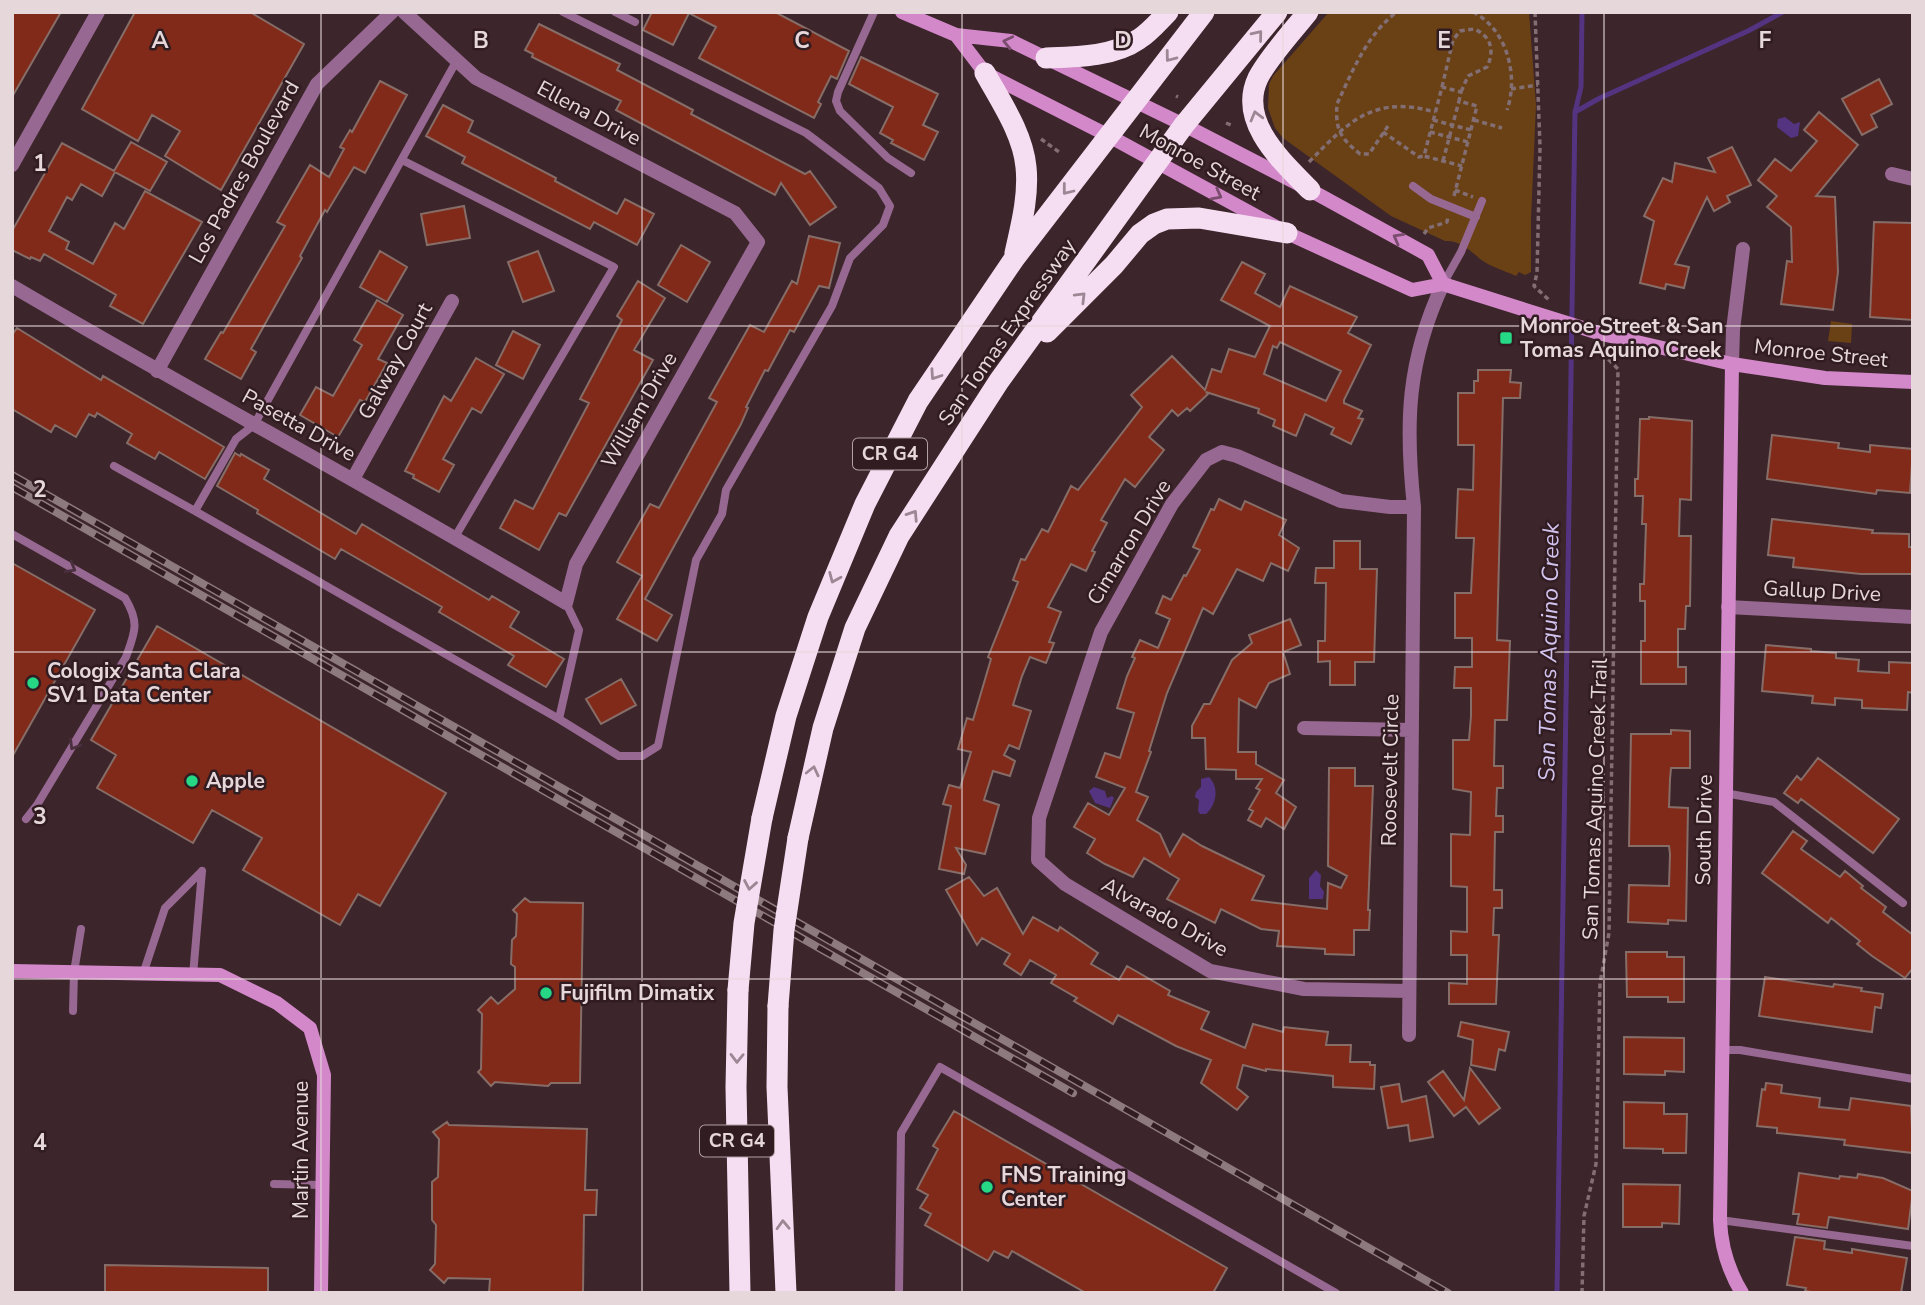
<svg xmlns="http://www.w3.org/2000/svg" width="1925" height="1305" viewBox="0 0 1925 1305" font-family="'Nunito Sans',sans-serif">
<rect width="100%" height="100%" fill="#3c252b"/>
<path fill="#6a4115" d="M1329 12H1529L1536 105 1531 219V272L1525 275 1519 272 1516 276C1505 271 1489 266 1480 259 1470 250 1459 240 1445 241L1391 216 1283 138 1275 128 1268 108 1269 84 1273 76Z
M1831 321 1852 324 1851 343 1828 341Z"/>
<path fill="#543480" d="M1785 117 1794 124 1800 122 1798 136 1791 138 1777 127 1778 119Z
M1209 777C1220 788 1216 805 1206 814H1200L1198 811 1199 800 1195 797 1196 792 1201 787V779Z
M1094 787 1105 791 1107 798 1112 796 1114 798 1110 808 1095 803 1089 791Z
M1316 870 1321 875 1320 886 1324 892 1323 899H1309V878Z"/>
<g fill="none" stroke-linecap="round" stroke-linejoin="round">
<path stroke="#543480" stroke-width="5" d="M1575 112 1600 98 1748 31 1783 12
M1557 1293 1575 112 1581 87 1582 12"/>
</g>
<path fill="#812a19" stroke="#876d68" stroke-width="2" fill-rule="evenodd" d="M12 12H61L12 97Z
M135 12H250L304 44 221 190 165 156 180 131 152 115 138 141 82 109Z
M652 12H775L849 51 837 79 831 76 818 102 821 104 814 118 699 58 716 27 689 13 673 45 643 30Z
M539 24 620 64 617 70 693 110 691 114 805 174 810 171 836 207 810 225 781 183 775 195 616 110 621 101 532 57 533 54 525 50Z
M861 57 938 94 923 125 938 132 924 160 891 143 893 140 880 133 893 107 849 84Z
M1879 79 1892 104 1871 115 1877 127 1862 135 1842 99Z
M380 81 407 95 365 173 354 167 327 212 325 210 300 256 302 258 251 349 256 352 241 379 205 359 221 332 223 333 285 226 277 222 310 165 329 177 344 149 340 147 350 130 352 132Z
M443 105 473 121 468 132 556 178 555 181 617 214 625 199 654 214 637 245 594 222 590 229 462 163 465 157 426 136Z
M1819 112 1858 145 1816 196 1835 197 1838 272 1833 310 1781 304 1787 261 1792 262 1791 227 1767 207 1777 196 1758 180 1775 159 1791 171 1817 141 1804 130Z
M131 142 167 162 150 191 115 172 102 196 81 184 72 200 67 197 49 231 69 242 66 249 93 264 115 223 124 229 145 191 202 222 143 324 110 306 116 295 83 276 44 254 40 261 31 257 30 259 12 250V231L62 143 114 171Z
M1732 147 1751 185 1727 196 1730 202 1714 211 1707 197 1675 264 1689 267 1684 288 1666 284 1665 289 1640 283 1654 221 1644 216 1663 178 1672 182 1675 163 1715 172 1708 158Z
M464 206 470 238 427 245 421 214Z
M1874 222 1913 223V320L1870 317Z
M809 236 840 243 829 288 819 286 794 332 790 330 768 371 765 370 746 407 748 408 741 424 645 599 672 615 657 641 617 619 642 576 617 562 650 504 659 508 717 402 709 398 750 325 764 332 792 281 797 284Z
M681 245 710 262 687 302 658 285Z
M380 251 407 267 387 302 360 287Z
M538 251 554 291 523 302 508 262Z
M1242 262 1265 274 1255 293 1280 307 1290 286 1357 317 1348 333 1371 345 1344 400V403L1362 411 1358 418 1363 419 1351 444 1331 434 1334 428 1305 414 1296 436 1273 426 1275 420 1258 413 1259 409 1206 392 1208 394 1190 411 1187 408 1178 416 1172 410 1149 437 1164 450 1135 487 1125 479 1101 520 1107 523 1092 551 1095 552 1086 571 1071 564 1048 607 1061 612 1049 642 1054 643 1046 663 1030 657 1022 676 1013 705 1031 711 1019 749 1009 745 1004 755 1015 761 1010 776 993 771 984 800 999 805 985 854 956 848 966 865 964 874 939 869 951 806 943 804 949 785 960 788 971 752 958 749 967 718 973 720 991 659 988 657 1018 582 1013 580 1021 559 1025 560 1042 529 1048 532 1071 486 1078 490 1142 407 1131 395 1172 356 1205 390 1212 369 1221 372 1229 349 1255 357 1270 326 1221 300ZM1280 342 1341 371 1326 401 1264 374 1273 346 1277 348Z
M638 281 665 298 634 350 653 360 566 516 559 513 539 550 500 528 515 500 533 509 589 403 580 399 622 320 617 316Z
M377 300 403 315 378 359 387 363 365 402 360 400 338 437 300 415 316 387 333 396 362 345 354 340Z
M17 328 101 380 103 376 224 447 205 479 159 452 155 459 127 443 132 434 97 413 95 417 89 414 76 437 55 425 51 432 12 409V335Z
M513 331 540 345 523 379 496 365Z
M476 358 504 374 481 413 472 408 443 459 454 465 439 492 413 478 414 475 405 471 444 396 451 401Z
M1478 370H1511L1510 382 1521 383 1520 398H1503L1497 640 1510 641 1507 720H1495L1494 766H1503V788H1497L1496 816H1503V832H1495L1494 890H1502V908H1494L1493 935H1499L1496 1004H1449V983L1467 984V955H1451V931L1467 932V887L1451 886V834L1470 835 1471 792 1453 789V740H1469L1471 716V688H1454L1455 667H1472V638H1455V593H1471L1474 538H1456L1458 489 1473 490 1474 445H1458V393H1474V381H1478Z
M1649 417 1692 421 1691 500 1680 499 1679 536H1691L1690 606H1686L1685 629H1678V667H1686V684H1641V641H1645V601H1640V584H1644L1646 524H1642L1643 496H1635V479H1638L1640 419H1649Z
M1772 435 1839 443 1838 448 1870 452V445L1913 449 1910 493 1877 490 1876 494 1767 479Z
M235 453 240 456 241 454 269 470 264 479 356 534 362 524 489 600 492 596 519 612 510 627 564 659 546 687 508 665 514 656 439 612 442 607 341 549 335 559 257 513 258 510 217 486Z
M1219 499 1241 510 1245 501 1286 520 1279 535 1299 548 1288 571 1271 563 1263 581 1237 569 1213 614 1203 608 1167 693 1149 751 1151 752 1136 792 1148 797 1137 820 1160 834 1170 856 1183 834 1202 846 1264 876 1252 900 1327 909 1328 883 1341 888 1347 876 1328 866 1329 768H1355V786H1373L1368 910H1370L1369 930H1354V955L1325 954V949L1277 946 1279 931 1261 929 1221 909 1215 923 1167 899 1179 879 1144 858 1133 877 1105 864 1087 853 1095 839 1074 827 1088 803 1109 815 1125 788 1096 777 1105 753 1120 758 1134 713 1117 708 1127 676 1135 658 1132 657 1140 640 1158 648 1170 619 1156 613 1163 596 1171 600 1184 575 1186 576 1200 550 1193 547 1211 509 1214 510Z
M1772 519 1873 530 1872 533 1909 534V547H1913V574H1861L1793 567 1794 558 1768 555Z
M1334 541H1360V569H1377L1374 662H1355V685H1330V661L1318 662V641H1325L1326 583H1315L1316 568H1334Z
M12 563 95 610 12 757Z
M1290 619 1301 645 1283 652 1290 674 1269 683 1256 708 1239 699 1238 752H1256V764L1284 780 1276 793 1296 807 1284 829 1266 818 1261 827 1248 820 1253 811 1249 809 1260 790 1256 788 1262 779H1236V770L1206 769 1205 738H1192V726L1204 704H1210L1232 660 1252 643 1249 635Z
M157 626 446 793 380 906 358 894 340 925 243 870 262 838 212 810 193 843 97 788 116 755 91 740Z
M1766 645 1811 649V651L1836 653V658L1859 660 1858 671 1889 673V662L1913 663V693L1908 692 1907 710 1862 708V700L1835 698V705L1812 703 1813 696 1762 691Z
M621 679 636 705 601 724 586 699Z
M1671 730 1690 731V768H1671L1670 779 1669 807 1688 808 1686 921 1668 920V924L1628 922 1629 885 1669 886 1670 854 1669 846H1629L1631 734H1671Z
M1818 758 1899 819 1873 853 1801 799 1798 803 1784 793 1797 776 1801 780Z
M1793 831 1807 841 1801 849 1840 877 1845 871 1863 886 1861 888 1886 907 1883 912 1913 935V968L1905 978 1872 956 1857 944 1860 941 1831 918 1828 923 1762 873Z
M969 877 984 896 997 888 1023 934 1033 917 1058 931 1060 927 1098 953 1091 964 1119 980 1127 966 1170 991 1168 995 1209 1012 1201 1029 1245 1048 1253 1024 1283 1032 1284 1027 1328 1032 1326 1045H1351L1350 1062H1370V1065H1375L1374 1089 1333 1087V1076L1266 1069V1071L1243 1065 1237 1088 1248 1097 1237 1110 1201 1083 1211 1060 1176 1046 1118 1015 1113 1024 1074 1001 1077 998 1051 983 1056 975 1030 960 1021 975 1004 964 1010 954 982 938 977 945 946 890Z
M525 898 530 902 583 903 580 1083H551L548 1086 495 1082 491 1086 478 1072 481 1069 482 1014 478 1010 491 997 498 1004 515 989V967L511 964 512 940 516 936 517 914 513 910Z
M1626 952H1667V957H1684V1002H1668V997H1627Z
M1765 977 1833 987 1834 984 1862 988 1861 991 1883 994 1881 1008 1875 1007 1872 1032 1759 1016Z
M1461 1022 1509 1032 1505 1051 1499 1049 1495 1070 1471 1065 1473 1040 1458 1036Z
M1624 1037 1684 1038V1072L1665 1071V1075L1624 1074Z
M1470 1068 1500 1108 1479 1124 1466 1107 1454 1116 1428 1082 1443 1071 1464 1100Z
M1766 1083 1782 1085 1781 1093 1820 1098 1819 1107 1849 1110 1851 1098 1911 1106 1913 1153 1844 1145 1845 1140 1777 1133V1128L1757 1126 1762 1089 1765 1090Z
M1399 1084 1402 1102 1426 1096 1433 1137 1410 1141 1408 1125 1388 1128 1381 1087Z
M1624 1102 1664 1103V1114H1687L1686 1153H1663V1149L1624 1148Z
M954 1111 1227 1268 1213 1293H1086L1012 1251 1008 1258 994 1251 988 1261 925 1225 931 1214 920 1208 928 1195 917 1189 938 1149 933 1146Z
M447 1122 449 1125 587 1129 585 1190H597L596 1215H584L583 1293H489L490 1279 448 1278 444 1283 430 1270 435 1264 436 1225 432 1220V1182L438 1177 439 1139 433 1132Z
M1799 1173 1839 1179 1840 1176 1857 1178 1858 1174 1883 1178 1913 1191 1908 1229 1829 1217 1827 1228 1797 1224 1799 1214H1793Z
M1623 1184 1680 1185 1679 1224 1662 1223V1227H1623Z
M1795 1237 1825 1241 1824 1249 1852 1253V1249L1907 1258 1901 1293H1817L1805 1291 1806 1288 1787 1285Z
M105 1265 268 1268V1293H105Z"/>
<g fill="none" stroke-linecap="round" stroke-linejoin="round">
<path stroke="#826e73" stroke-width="3.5" stroke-dasharray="5 3.5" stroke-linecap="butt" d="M1473 12C1507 29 1519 76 1507 110
M1535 12 1540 147 1537 273 1534 286 1549 300
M1442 87 1453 40 1460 31 1474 29C1491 36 1495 50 1487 67L1468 76 1461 92
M1511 89 1538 85
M1176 96 1178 97
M1433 120 1471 130
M1474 120 1502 128
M1226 123 1231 125
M1388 126 1369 154H1360C1341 138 1335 131 1337 104 1352 72 1367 34 1397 12
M1383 132 1419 157 1424 156
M1430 132 1468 142
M1041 139 1059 152
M1443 161 1459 101
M1309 162C1350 120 1374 95 1435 112
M1455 190 1473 197
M1454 196 1477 106 1459 101 1461 92 1442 87 1424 156 1462 166
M1424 234 1428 228 1447 222 1448 217
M1582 1293 1584 1216 1596 1164 1600 983 1609 933 1618 369 1599 350"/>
<path stroke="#976891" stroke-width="8" d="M563 12 806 133 879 188 890 206 883 225 850 258 832 306 726 490 722 514 696 560 658 746 642 756H619L559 719 579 630 566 603
M615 12 635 22
M874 12 838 92 836 101 840 111 888 158 911 173
M457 60 254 425 236 439 195 511 559 719
M402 160 614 267 455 537
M1413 186 1431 199 1476 217
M1443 284 1461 252 1482 201
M114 466 195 511
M12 534 125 598C140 623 135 632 126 657L37 805 26 819
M1725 793 1774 802 1903 903
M143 974 165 908 202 871
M193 975 202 871
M73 1011 74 972 81 929
M1722 1050H1740L1913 1079
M274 1184 322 1185
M1720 1220 1913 1246
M899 1293 901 1133 940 1067 1336 1293"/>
<path stroke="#976891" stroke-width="14" d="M12 165 98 12
M1892 174 1913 179
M12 286C196 394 383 494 566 603L576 564 758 242 735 213 476 78 404 12
M1732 364 1733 330 1743 249
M157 371 317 84 392 12
M353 479 452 301
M1728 607 1913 617
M1304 728 1412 730
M1409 991 1304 989 1210 971 1065 884 1038 860 1039 818 1101 632 1172 504 1206 460 1222 452 1237 456 1341 501 1390 507H1414
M1409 1035 1414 507C1405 423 1407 361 1443 284"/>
<path stroke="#d388ca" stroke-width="14" d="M902 12 956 35 1011 41 1184 125 1310 190 1428 255 1443 284
M956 35 985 73 1109 136 1287 233 1412 290 1443 284 1602 334 1732 364 1825 378 1913 382
M1732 364 1720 1220C1721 1247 1728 1270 1742 1293
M12 971 220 975 277 1003 310 1028 324 1075 321 1293"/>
<path stroke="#f6def2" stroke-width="21" d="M1308 12C1293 31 1268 58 1258 78 1237 122 1283 162 1310 190
M1046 58C1076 57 1113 57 1139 39 1150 32 1159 21 1168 12
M985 73C1001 102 1023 134 1026 167 1029 196 1021 226 1015 253
M1047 332 1114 265 1140 234 1154 224 1167 219 1199 218 1287 233
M762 818 786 716 818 617 865 504 918 401 1014 259 1204 12
M798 838 823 728 855 628 899 536 999 381 1184 125 1277 12
M738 990 736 1087 740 1293
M778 1006 777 1087 786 1293"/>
<g stroke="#8d7a7f" stroke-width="8">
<path id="rail" d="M12 475 1448 1293
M12 487 1073 1093"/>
</g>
<use href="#rail" stroke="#311c22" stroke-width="5" stroke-dasharray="16" stroke-linecap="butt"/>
<path stroke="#f6def2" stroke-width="21" d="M738 990 744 923 762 818
M778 1006 784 930 798 838"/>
</g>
<defs><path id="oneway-chevron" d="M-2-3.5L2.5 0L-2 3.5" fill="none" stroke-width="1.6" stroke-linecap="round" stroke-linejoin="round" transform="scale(1.75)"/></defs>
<g stroke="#9d8794">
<use href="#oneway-chevron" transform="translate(1258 35) rotate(-51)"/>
<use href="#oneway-chevron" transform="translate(1170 57) rotate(127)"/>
<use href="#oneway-chevron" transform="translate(1256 116) rotate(-105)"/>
<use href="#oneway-chevron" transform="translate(1067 190) rotate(128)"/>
<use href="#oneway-chevron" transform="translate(1081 297) rotate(-45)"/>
<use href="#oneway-chevron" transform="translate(935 375) rotate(124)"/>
<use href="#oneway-chevron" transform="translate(913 515) rotate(-57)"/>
<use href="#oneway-chevron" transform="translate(834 578) rotate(113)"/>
<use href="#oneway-chevron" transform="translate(813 771) rotate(-77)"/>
<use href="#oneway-chevron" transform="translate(750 885) rotate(100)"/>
<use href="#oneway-chevron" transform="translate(737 1058) rotate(91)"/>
<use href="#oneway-chevron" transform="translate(783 1225) rotate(-92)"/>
</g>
<g stroke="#7a4d6e">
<use href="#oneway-chevron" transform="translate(1008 42) rotate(-167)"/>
<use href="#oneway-chevron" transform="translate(1217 195) rotate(28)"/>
<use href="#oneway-chevron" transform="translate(1398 238) rotate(-151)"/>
</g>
<g stroke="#4a2f3e">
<use href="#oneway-chevron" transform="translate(71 568) rotate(30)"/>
<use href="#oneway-chevron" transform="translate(74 745) rotate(121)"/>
</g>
<path fill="none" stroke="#e6d7db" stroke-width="2" stroke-opacity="0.55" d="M321 12V1293M642 12V1293M962 12V1293M1283 12V1293M1604 12V1293M12 326H1913M12 652H1913M12 979H1913"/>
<g fill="#26d886" stroke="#311c22" stroke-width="2.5">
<rect x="1499" y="331" width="14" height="14" rx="3.5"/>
<circle cx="33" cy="683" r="7"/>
<circle cx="192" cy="781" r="7"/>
<circle cx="546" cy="993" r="7"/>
<circle cx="987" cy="1187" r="7"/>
</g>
<g text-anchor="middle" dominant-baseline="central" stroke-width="5" stroke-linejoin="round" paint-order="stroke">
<g fill="#311c22" stroke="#b09fa4" stroke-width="2">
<rect x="853" y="438.5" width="74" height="31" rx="5"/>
<rect x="700" y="1125.5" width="74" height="31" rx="5"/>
</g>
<g font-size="19" font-weight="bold" fill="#e6d7db">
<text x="890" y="454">CR G4</text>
<text x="737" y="1141">CR G4</text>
</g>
<g font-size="21" fill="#e6d7db" stroke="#311c22">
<text transform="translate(589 113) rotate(28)">Ellena Drive</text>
<text transform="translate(1200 162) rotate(29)">Monroe Street</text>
<text transform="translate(244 172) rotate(-61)">Los Padres Boulevard</text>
<text transform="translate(1007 332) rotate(-55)">San Tomas Expressway</text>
<text transform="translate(1821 353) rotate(6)">Monroe Street</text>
<text transform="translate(395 361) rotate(-61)">Galway Court</text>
<text transform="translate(639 410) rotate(-60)">William Drive</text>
<text transform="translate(299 425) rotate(29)">Pasetta Drive</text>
<text transform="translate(1129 542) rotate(-59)">Cimarron Drive</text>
<text transform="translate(1822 591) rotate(3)">Gallup Drive</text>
<text transform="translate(1390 770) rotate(-89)">Roosevelt Circle</text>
<text transform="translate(1595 799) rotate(-88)">San Tomas Aquino Creek Trail</text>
<text transform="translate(1704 830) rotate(-89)">South Drive</text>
<text transform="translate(1165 917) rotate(29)">Alvarado Drive</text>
<text transform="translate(301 1150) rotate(-90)">Martin Avenue</text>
</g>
<g font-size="21" font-weight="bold" fill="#e6d7db" stroke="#311c22" text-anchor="start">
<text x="1520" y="326">Monroe Street &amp; San<tspan x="1520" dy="24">Tomas Aquino Creek</tspan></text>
<text x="47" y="671">Cologix Santa Clara<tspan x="47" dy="24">SV1 Data Center</tspan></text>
<text x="206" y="781">Apple</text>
<text x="560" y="993">Fujifilm Dimatix</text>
<text x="1001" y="1175">FNS Training<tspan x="1001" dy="24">Center</tspan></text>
</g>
<g font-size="23" font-style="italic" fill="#d1c3ee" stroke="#311c22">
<text transform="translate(1549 652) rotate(-89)">San Tomas Aquino Creek</text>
</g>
</g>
<g font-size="23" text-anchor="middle" font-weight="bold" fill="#e6d7db" stroke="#311c22" stroke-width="5" stroke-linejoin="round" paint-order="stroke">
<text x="160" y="48">A</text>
<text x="481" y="48">B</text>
<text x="802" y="48">C</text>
<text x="1123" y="48">D</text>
<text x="1444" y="48">E</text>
<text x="1765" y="48">F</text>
<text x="40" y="171">1</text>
<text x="40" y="497">2</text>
<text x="40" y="824">3</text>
<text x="40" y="1150">4</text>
</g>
<rect width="1925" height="1305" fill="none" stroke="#e6d7db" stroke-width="28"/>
</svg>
